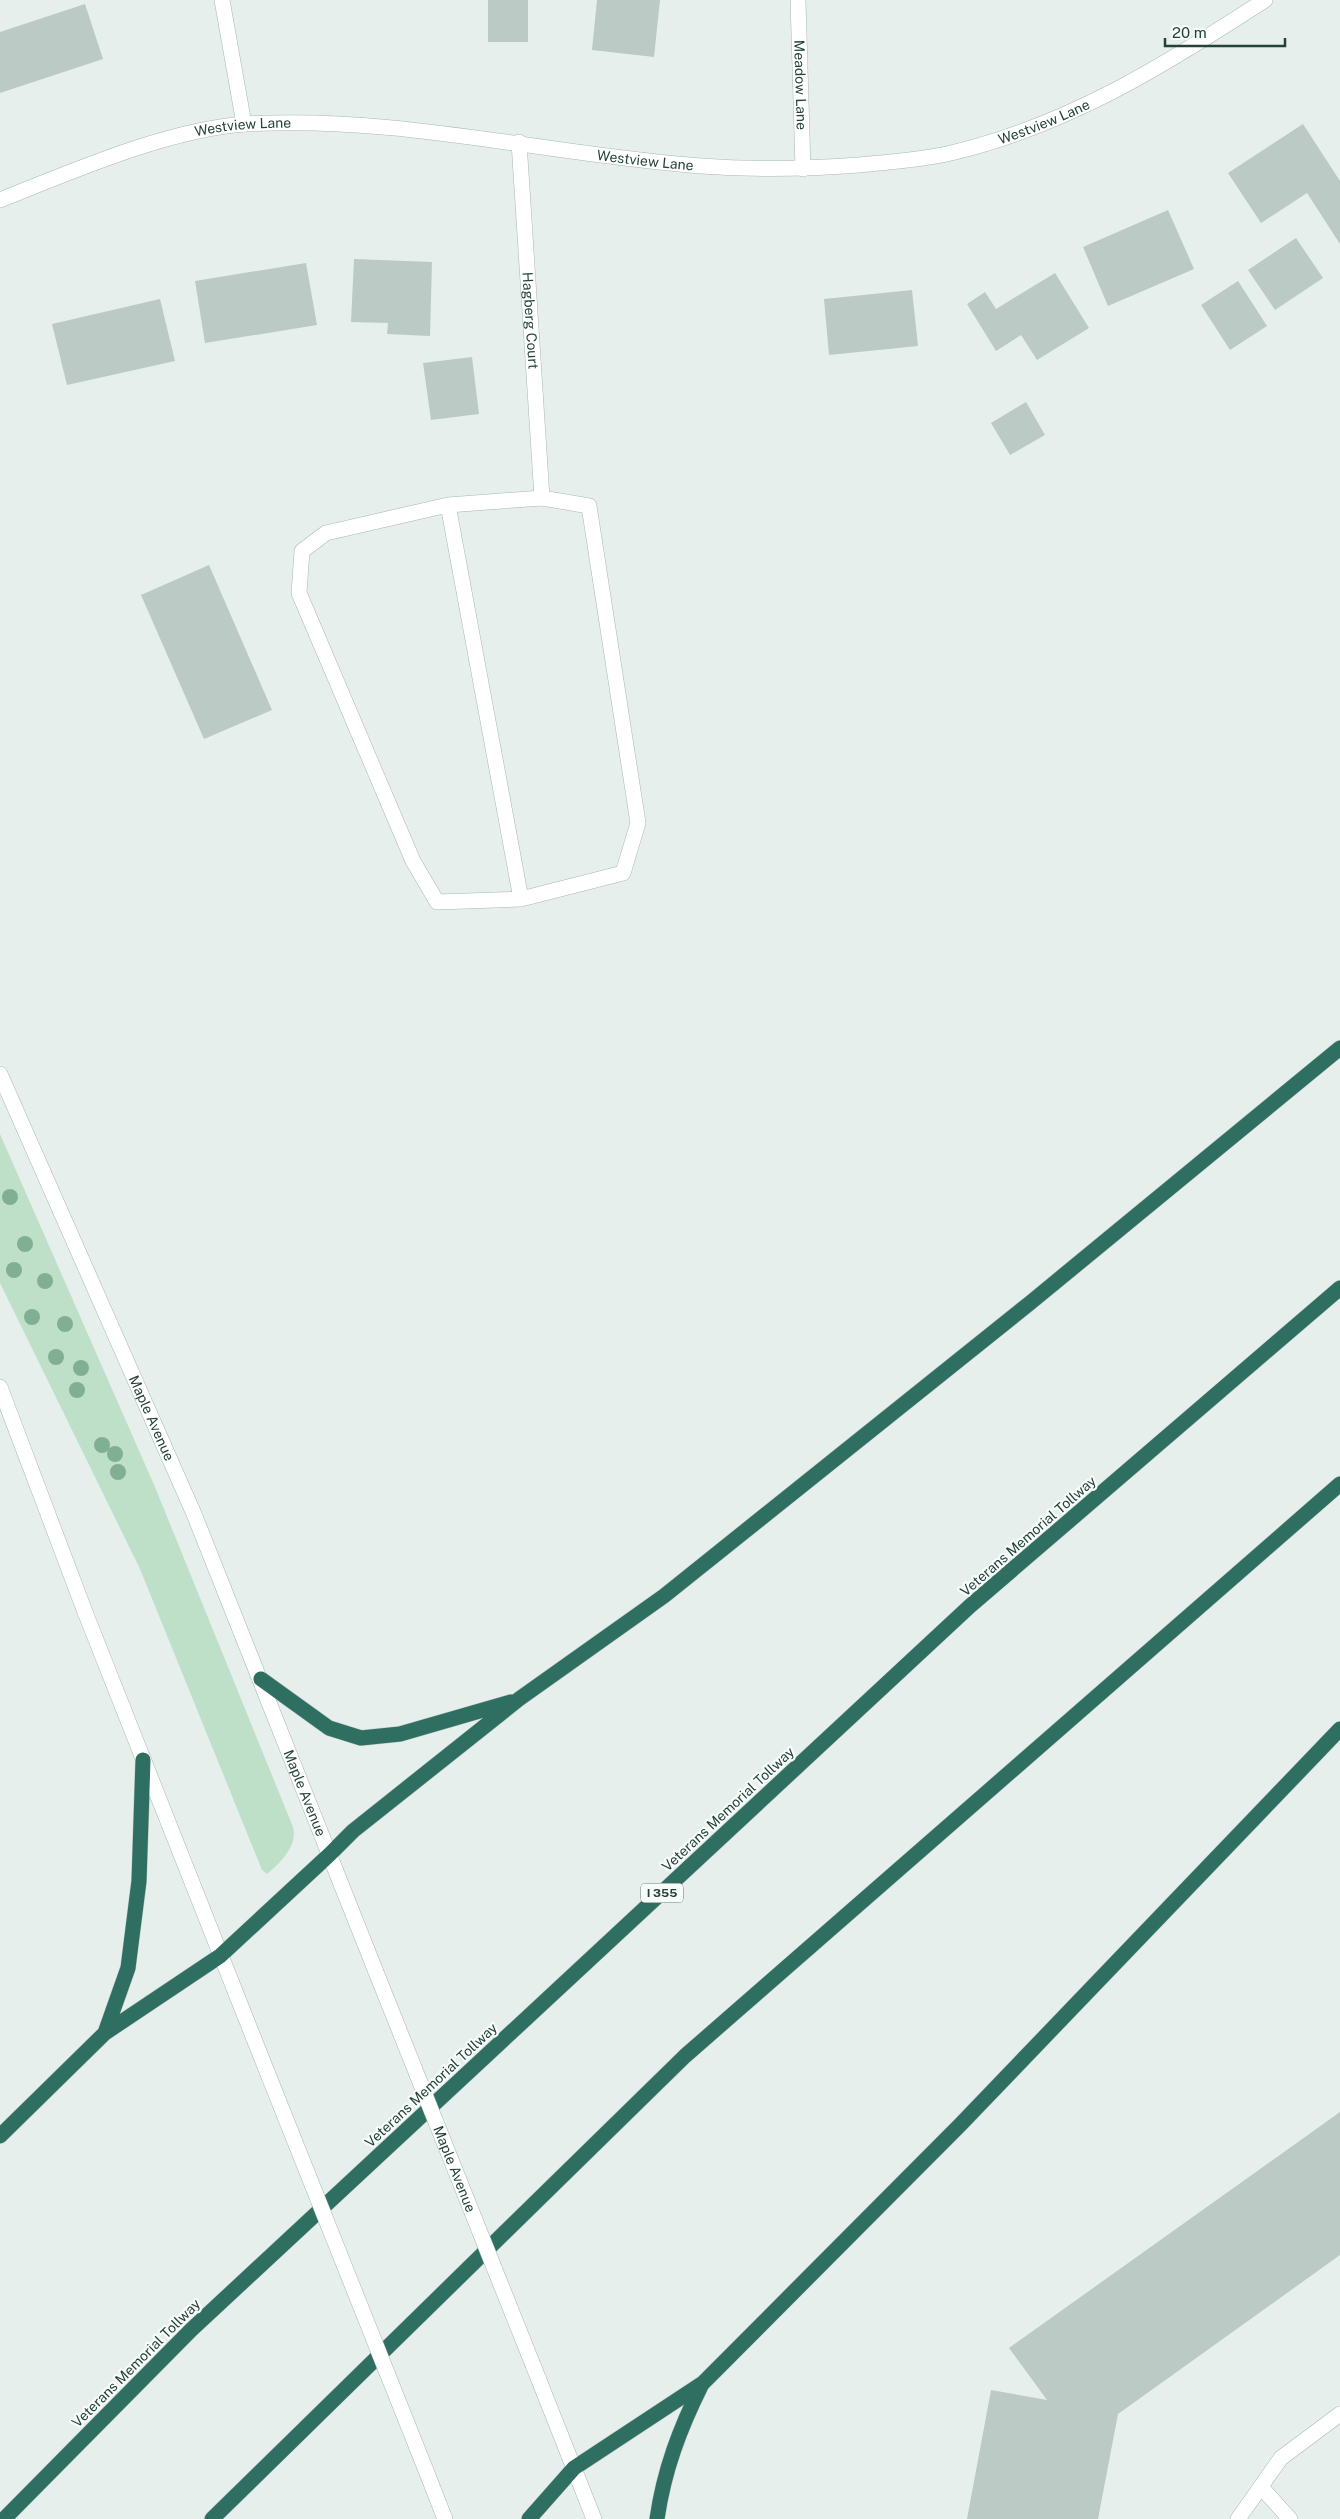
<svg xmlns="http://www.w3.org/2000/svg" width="1340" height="2519" viewBox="0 0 1340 2519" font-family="'Public Sans',sans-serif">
<rect width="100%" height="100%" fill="#e6efeb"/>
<path fill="#bfe0c8" d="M0 1134 155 1487 293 1827C298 1845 281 1863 267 1874L262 1870 140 1569 0 1283Z"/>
<path fill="#bbcac4" d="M488 0H528V42H488Z
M597 0H660L654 57 592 50Z
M85 4 103 59 0 93V32Z
M1303 124 1340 181V244L1307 193 1261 223 1228 173Z
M1168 210 1194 269 1108 306 1083 247Z
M1296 238 1323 278 1275 310 1248 270Z
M354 259 432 262 430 336 387 334 388 323 351 322Z
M306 263 317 325 205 343 195 281Z
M1055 273 1089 328 1037 360 1021 335 996 351 967 304 985 292 996 309Z
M1238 281 1267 326 1230 350 1201 305Z
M912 290 918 346 829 355 824 299Z
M160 299 175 361 67 385 52 324Z
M472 357 479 414 431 420 423 363Z
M1026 402 1045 435 1010 455 991 423Z
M209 565 272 710 204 739 141 595Z
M1340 2112V2255L1118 2414 1098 2519H967L991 2390 1047 2400 1009 2348Z"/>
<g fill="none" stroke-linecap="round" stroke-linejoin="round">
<g stroke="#a8b8b2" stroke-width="16">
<path id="lane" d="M542 498 589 506 638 823 623 873 521 899 437 902 413 861 299 593 302 551 326 533 448 505Z
M448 505 521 899
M1261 2487 1290 2519
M1238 2519 1281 2458 1340 2414"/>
</g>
<g stroke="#a8b8b2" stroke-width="16">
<g id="street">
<path d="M222 0 244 124"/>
<path id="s1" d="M798 0 803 169"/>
<path id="s2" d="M519 142 542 498"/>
<path id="s3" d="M0 200C73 171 169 129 246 124 399 115 549 155 701 166 754 170 806 169 859 165 890 162 921 160 951 153 1069 125 1165 65 1265 0"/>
</g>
</g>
<g stroke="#a4bbb3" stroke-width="16">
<g id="secondary">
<path id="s4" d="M0 1074 194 1514 376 1972"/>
<path d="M0 1387 85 1612 254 2039"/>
<path d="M533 2365 594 2519"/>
<path d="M425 2468 445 2519"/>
</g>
</g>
<g stroke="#c2cac8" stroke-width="16">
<path id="highway" d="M261 1679 329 1728 361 1738 400 1734 511 1702
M105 2033 128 1968 139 1881 143 1760
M0 2136 105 2033 220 1956 329 1855 353 1831 519 1699 664 1596 1030 1303 1340 1048
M4 2519 191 2330 970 1606 1340 1288
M212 2519 685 2056 1340 1484
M529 2519 574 2468 703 2383 960 2125 1340 1729
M657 2519C664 2470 680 2428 702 2384"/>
</g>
<use href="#lane" stroke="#fff" stroke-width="15"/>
<use href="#street" stroke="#fff" stroke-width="15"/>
<use href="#secondary" stroke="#fff" stroke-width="15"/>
<use href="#highway" stroke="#2f6f62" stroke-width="15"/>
<g stroke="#a4bbb3" stroke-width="16" stroke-linecap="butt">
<g id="secondary-bridge">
<path id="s5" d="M376 1972 533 2365"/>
<path d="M254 2039 425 2468"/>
</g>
</g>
<use href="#secondary-bridge" stroke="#fff" stroke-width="15"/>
</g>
<g fill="#80af93">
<circle cx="10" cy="1197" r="8"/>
<circle cx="25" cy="1244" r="8"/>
<circle cx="14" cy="1270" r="8"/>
<circle cx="45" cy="1281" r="8"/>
<circle cx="32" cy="1317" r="8"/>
<circle cx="65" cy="1324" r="8"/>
<circle cx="56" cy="1357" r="8"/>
<circle cx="81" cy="1368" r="8"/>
<circle cx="77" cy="1390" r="8"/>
<circle cx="102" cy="1445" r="8"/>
<circle cx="115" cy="1454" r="8"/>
<circle cx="118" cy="1472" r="8"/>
</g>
<g text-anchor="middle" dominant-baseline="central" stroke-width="4.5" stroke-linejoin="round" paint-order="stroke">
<rect fill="#f7fbf9" stroke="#637a73" stroke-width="1" x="641" y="1883.5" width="42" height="19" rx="4"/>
<g font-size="12" font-weight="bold" fill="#24423a">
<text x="662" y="1893">I 355</text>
</g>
<g font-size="14" fill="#24423a" stroke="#f7fbf9">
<text stroke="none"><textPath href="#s1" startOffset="85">Meadow Lane</textPath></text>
<text stroke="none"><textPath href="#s3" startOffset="1065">Westview Lane</textPath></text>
<text stroke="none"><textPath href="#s3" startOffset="255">Westview Lane</textPath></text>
<text stroke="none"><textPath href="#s3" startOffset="660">Westview Lane</textPath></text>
<text stroke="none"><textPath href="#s2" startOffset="179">Hagberg Court</textPath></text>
<text stroke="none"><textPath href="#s4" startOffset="376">Maple Avenue</textPath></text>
<text transform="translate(1028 1536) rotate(-41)">Veterans Memorial Tollway</text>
<text stroke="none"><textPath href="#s4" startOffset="781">Maple Avenue</textPath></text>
<text transform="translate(728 1809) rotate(-43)">Veterans Memorial Tollway</text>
<text transform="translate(431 2085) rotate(-43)">Veterans Memorial Tollway</text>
<text stroke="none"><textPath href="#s5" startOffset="212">Maple Avenue</textPath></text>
<text transform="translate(136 2363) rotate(-45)">Veterans Memorial Tollway</text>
</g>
</g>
<path d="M1165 38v8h120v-8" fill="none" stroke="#24423a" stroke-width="2.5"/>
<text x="1172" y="38" font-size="15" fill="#24423a" stroke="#f7fbf9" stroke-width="4" paint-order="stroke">20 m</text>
</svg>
